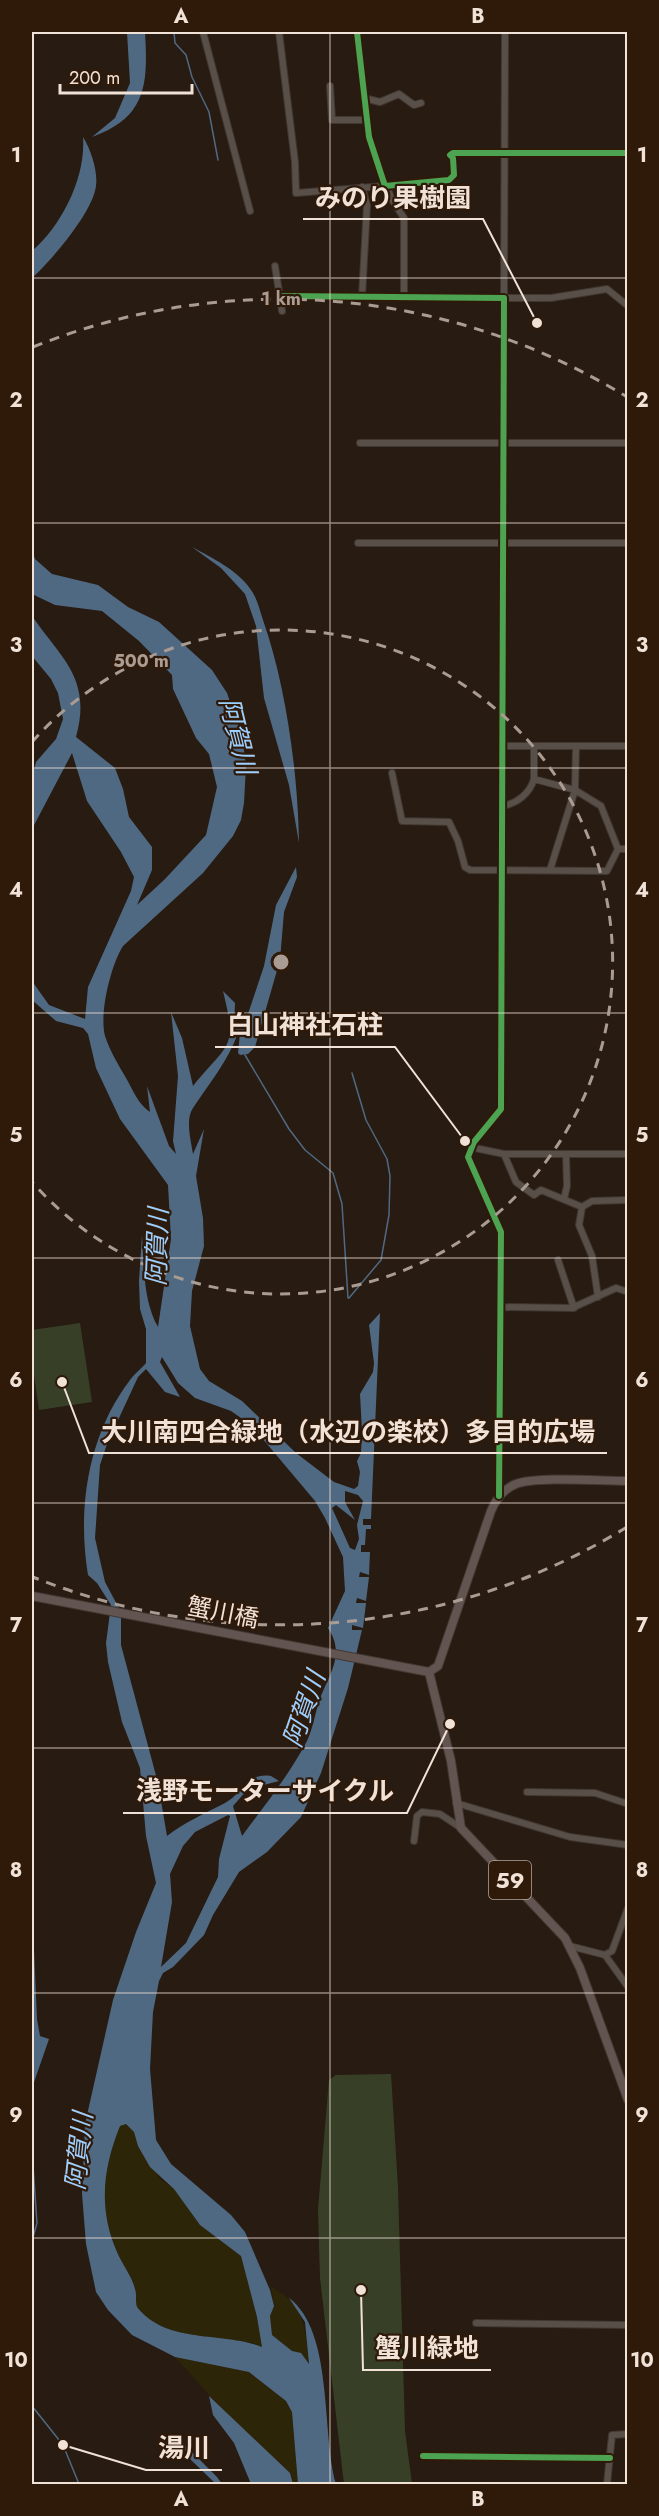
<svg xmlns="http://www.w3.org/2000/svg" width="659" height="2516" viewBox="0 0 659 2516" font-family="Jost,'Noto Sans JP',sans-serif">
<rect width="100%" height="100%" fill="#271b12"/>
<path fill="#374027" d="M80 1323 92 1402 39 1410 32 1361V1330Z
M391 2074 398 2188 405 2431 412 2484H344L320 2278 318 2209 329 2080 336 2075Z"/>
<path fill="#2d2507" d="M126 2124 134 2132 138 2146 161 2180 174 2189 200 2225 241 2256 257 2317 263 2348 253 2343C214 2336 163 2341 137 2307 135 2301 137 2295 135 2289 132 2276 122 2264 117 2252 98 2209 103 2168 120 2126Z
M271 2287C306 2303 306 2333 309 2366L301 2354 292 2351 272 2335 270 2316 274 2306Z
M175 2357 249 2372 286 2401 292 2412 298 2484H293L290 2473 228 2416Z"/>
<path fill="#506982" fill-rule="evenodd" d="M127 32H145C148 84 147 117 92 137L115 118 130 83Z
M83 137C91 150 98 171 96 186 93 212 51 261 32 278V251C62 225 86 177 83 137Z
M192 547C212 558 238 570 251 590 257 598 260 611 263 620 286 685 298 774 299 843L289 785 264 698 256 626 245 594 221 568Z
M32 550 35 559 52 574 98 585 128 607 159 622 212 670 227 693 242 736 246 766 244 803 241 820 233 836 203 873 123 946C111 965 99 1013 105 1036 110 1051 118 1064 126 1078 133 1090 138 1104 150 1112L147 1086 169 1146 176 1154 173 1141 178 1076 171 1012 182 1038 193 1086C228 1042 238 1051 223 991L235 1003 234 1028 245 1023 264 966 276 905 296 867 297 877 284 912 280 960 255 1047 248 1054 240 1055 238 1053 240 1033H238C228 1061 209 1084 193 1108 185 1119 191 1141 193 1154L204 1129 196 1176 203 1218 204 1246 192 1291 190 1326 200 1369 209 1381 242 1401 296 1453 334 1482 354 1489 358 1486 360 1472 357 1461 361 1453 362 1431 360 1394 373 1372 374 1363 369 1325 380 1313 371 1519H363V1525H371V1529H366L365 1545H361V1552H370L369 1575 360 1572 359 1577H369L366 1601 357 1598 356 1603H366L363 1628 352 1625V1630H362L348 1688 321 1773 301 1817 267 1852 239 1872 213 1915 204 1935 173 1967 163 1973 159 1981 153 2012 150 2069 156 2140 171 2164 231 2215 245 2232 270 2290 274 2306 270 2316 272 2335 292 2351 301 2353 309 2364 305 2322 289 2298C334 2332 321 2431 336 2484H298L292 2412 286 2401 249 2372 175 2357 132 2335 108 2310 96 2292 86 2244 82 2194 85 2124 113 2000 136 1932 156 1883 146 1836 140 1768 122 1722 108 1662 106 1643 111 1605 97 1583 88 1575C77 1508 88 1435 130 1380 135 1373 141 1369 146 1363V1329L140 1309 139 1281 142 1235C144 1265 143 1301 158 1327L171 1239 168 1185 120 1119 96 1068 88 1034 83 1028 56 1021 32 1000V981L49 1005 85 1019 88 987 131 891 134 877 121 852 87 801 72 753 32 829V778L36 762 56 739 63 719 58 693 51 679 32 656V616C62 659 92 679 76 737L115 768 123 789 129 817 152 847V870L137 905 165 879 206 835 217 787 209 754 196 738 173 689 172 675 139 641 102 611 55 605 32 594ZM162 1357 178 1383 195 1398 231 1411 251 1425 315 1501 325 1518 343 1557 345 1591 328 1628C346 1655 329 1674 319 1701 315 1714 313 1728 307 1741 289 1775 265 1805 242 1836L233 1806 248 1789 279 1781 271 1776C247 1772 242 1794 225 1803 204 1814 185 1822 167 1836L158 1783 121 1645V1612L105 1582 95 1538 100 1465 107 1444 138 1377 146 1369 165 1392 180 1397 160 1362ZM345 1491 358 1495 363 1501 357 1525 359 1539 355 1550 350 1548 332 1508 336 1505 355 1520 345 1502ZM228 1815 230 1816 219 1859 218 1877 186 1943 161 1967 172 1902 170 1874 183 1846 195 1832ZM126 2124 134 2132 138 2146 150 2167 174 2189 200 2225 241 2256 257 2317 262 2347C222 2331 167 2345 137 2307 135 2301 137 2294 135 2289 132 2276 122 2264 117 2252 98 2209 103 2168 120 2126Z
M32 1903 37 2019 40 2036 49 2039 32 2088Z
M209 2396 290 2473 293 2484H251L234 2443 213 2415Z
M176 2436 217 2477 222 2484H216L191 2460Z"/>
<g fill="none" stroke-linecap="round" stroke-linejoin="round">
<path stroke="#506982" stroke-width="1.5" d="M174 32 175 43 186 55 192 77 209 112 218 160
M245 1055 289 1129 305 1150 333 1173 342 1204 348 1298
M349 1298 381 1260 389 1215 390 1176 387 1159 366 1120 352 1073
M32 2152 37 2223 32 2241
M32 2406 63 2445 79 2484"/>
<g stroke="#413731" stroke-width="8">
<path id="minor" d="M203 32 250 211
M279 32 295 162 296 193 385 186
M357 32 369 137 385 186 449 180 454 175 453 158 450 155 453 153H628
M505 32 504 298H551L607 289 628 306
M330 86 332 120H366
M364 98 380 102 399 94 414 105 421 103
M387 186 391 198 404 218V297
M362 187 367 205 362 297
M275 266 282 311
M281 296 504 298 501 1109 474 1142 468 1157 501 1232 499 1496
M360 443H628
M358 543H628
M502 746H628
M534 746V779L575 790 576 746
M392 773 402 821 449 822 458 841 465 867 470 870 607 871 618 849 601 806 575 790 550 870
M502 806C517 804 530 793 534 779
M618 849H628
M470 1147 504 1154H628
M504 1154 516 1182 534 1195 541 1190 582 1207
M564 1199 567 1186 566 1154
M558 1260 574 1308
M598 1297 592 1256 579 1225 582 1207 592 1201 628 1200
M501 1307 572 1308 616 1288 628 1292
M527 1792 595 1793 628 1804
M456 1803 570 1837 628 1845
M414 1841 417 1816 422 1812 440 1814 461 1828
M570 1946 605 1955 612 1951 628 1908
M605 1955 628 1987
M476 2323 628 2325
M423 2456 610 2458
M607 2484 612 2435 628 2434"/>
</g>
<g stroke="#413731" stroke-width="10">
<path id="major" d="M32 1596 429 1672 451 1761 461 1828 565 1938 580 1968 628 2100
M429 1672 438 1666 491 1511C496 1499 503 1489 516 1484 537 1476 602 1481 628 1481"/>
</g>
<use href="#minor" stroke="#584f49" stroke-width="6"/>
<use href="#major" stroke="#625450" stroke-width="8"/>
<g stroke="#2f1a0a" stroke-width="10">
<path id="cycleway" d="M357 32 369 137 385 186 449 180 454 175 453 158 450 155 453 153H628
M281 296 504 298 501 1109 474 1142 468 1157 501 1232 499 1496
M423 2456 610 2458"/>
</g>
<use href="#cycleway" stroke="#4ca352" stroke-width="6"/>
</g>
<path fill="none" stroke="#f1e2d8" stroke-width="1.5" stroke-opacity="0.55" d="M330 32V2484M32 278H628M32 523H628M32 768H628M32 1013H628M32 1258H628M32 1503H628M32 1748H628M32 1993H628M32 2238H628"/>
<g fill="none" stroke="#aa9c93" stroke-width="3" stroke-dasharray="10 8">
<path d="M32 742A332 332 0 1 1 32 1182"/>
<path d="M627 1527A663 663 0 0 1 33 1577M33 347A663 663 0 0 1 627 397"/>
</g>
<g text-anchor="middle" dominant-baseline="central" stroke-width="4.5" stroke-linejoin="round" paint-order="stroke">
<rect fill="#2f1a0a" stroke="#b7a69a" stroke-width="1.5" x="489" y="1861" width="42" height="38" rx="4.5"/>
<g font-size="22" font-weight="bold" fill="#f1e2d8">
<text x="510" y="1880">59</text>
</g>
<g font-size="24" fill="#f1e2d8" stroke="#2f1a0a">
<text transform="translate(223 1612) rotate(11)">蟹川橋</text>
</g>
<g font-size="26" font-style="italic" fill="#9dcffe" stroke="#2f1a0a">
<text transform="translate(238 736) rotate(76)">阿賀川</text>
<text transform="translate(157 1247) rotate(-88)">阿賀川</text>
<text transform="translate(304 1709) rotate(-71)">阿賀川</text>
<text transform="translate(79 2151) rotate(-84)">阿賀川</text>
</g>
</g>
<circle cx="281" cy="962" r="9" fill="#aa9c93" stroke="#2f1a0a" stroke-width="3"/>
<g font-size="18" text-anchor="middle" font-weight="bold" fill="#aa9c93" stroke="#2f1a0a" stroke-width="4.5" stroke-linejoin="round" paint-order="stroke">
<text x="281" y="305">1 km</text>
<text x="141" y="667">500 m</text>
</g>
<path fill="none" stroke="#f1e2d8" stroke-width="2" d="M537 323L483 219H303M465 1141L395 1047H215M62 1382L89 1453H607M450 1724L407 1813H123M361 2290L363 2370H491M63 2445L146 2470H222"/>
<g fill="#f1e2d8" stroke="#2f1a0a" stroke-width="2">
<circle cx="537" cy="323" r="6"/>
<circle cx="465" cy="1141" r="6"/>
<circle cx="62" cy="1382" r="6"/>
<circle cx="450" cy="1724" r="6"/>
<circle cx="361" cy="2290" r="6"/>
<circle cx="63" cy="2445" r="6"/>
</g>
<g font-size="26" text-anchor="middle" font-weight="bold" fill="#f1e2d8" stroke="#2f1a0a" stroke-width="4.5" stroke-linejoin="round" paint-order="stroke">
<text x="393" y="207">みのり果樹園</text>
<text x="305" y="1034">白山神社石柱</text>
<text x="348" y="1441">大川南四合緑地（水辺の楽校）多目的広場</text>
<text x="265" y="1800">浅野モーターサイクル</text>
<text x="427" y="2357">蟹川緑地</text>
<text x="184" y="2457">湯川</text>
</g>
<rect width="659" height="2516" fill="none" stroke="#2f1a0a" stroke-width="66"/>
<path d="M60 84v9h132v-9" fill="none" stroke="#f1e2d8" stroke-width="3"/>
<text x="69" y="84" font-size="18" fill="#f1e2d8" stroke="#2f1a0a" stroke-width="4.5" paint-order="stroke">200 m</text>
<rect x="33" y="33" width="593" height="2450" fill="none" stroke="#f1e2d8" stroke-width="2"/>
<g font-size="20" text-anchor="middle" font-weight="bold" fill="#f1e2d8">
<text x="181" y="23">A</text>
<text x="478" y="23">B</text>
<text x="16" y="162">1</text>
<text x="642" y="162">1</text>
<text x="16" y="407">2</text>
<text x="642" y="407">2</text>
<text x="16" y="652">3</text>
<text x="642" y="652">3</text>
<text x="16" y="897">4</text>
<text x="642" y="897">4</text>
<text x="16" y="1142">5</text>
<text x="642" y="1142">5</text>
<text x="16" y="1387">6</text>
<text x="642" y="1387">6</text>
<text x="16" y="1632">7</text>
<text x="642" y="1632">7</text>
<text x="16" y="1877">8</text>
<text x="642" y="1877">8</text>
<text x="16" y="2122">9</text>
<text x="642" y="2122">9</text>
<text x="16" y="2367">10</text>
<text x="642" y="2367">10</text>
<text x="181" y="2506">A</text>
<text x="478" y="2506">B</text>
</g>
</svg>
